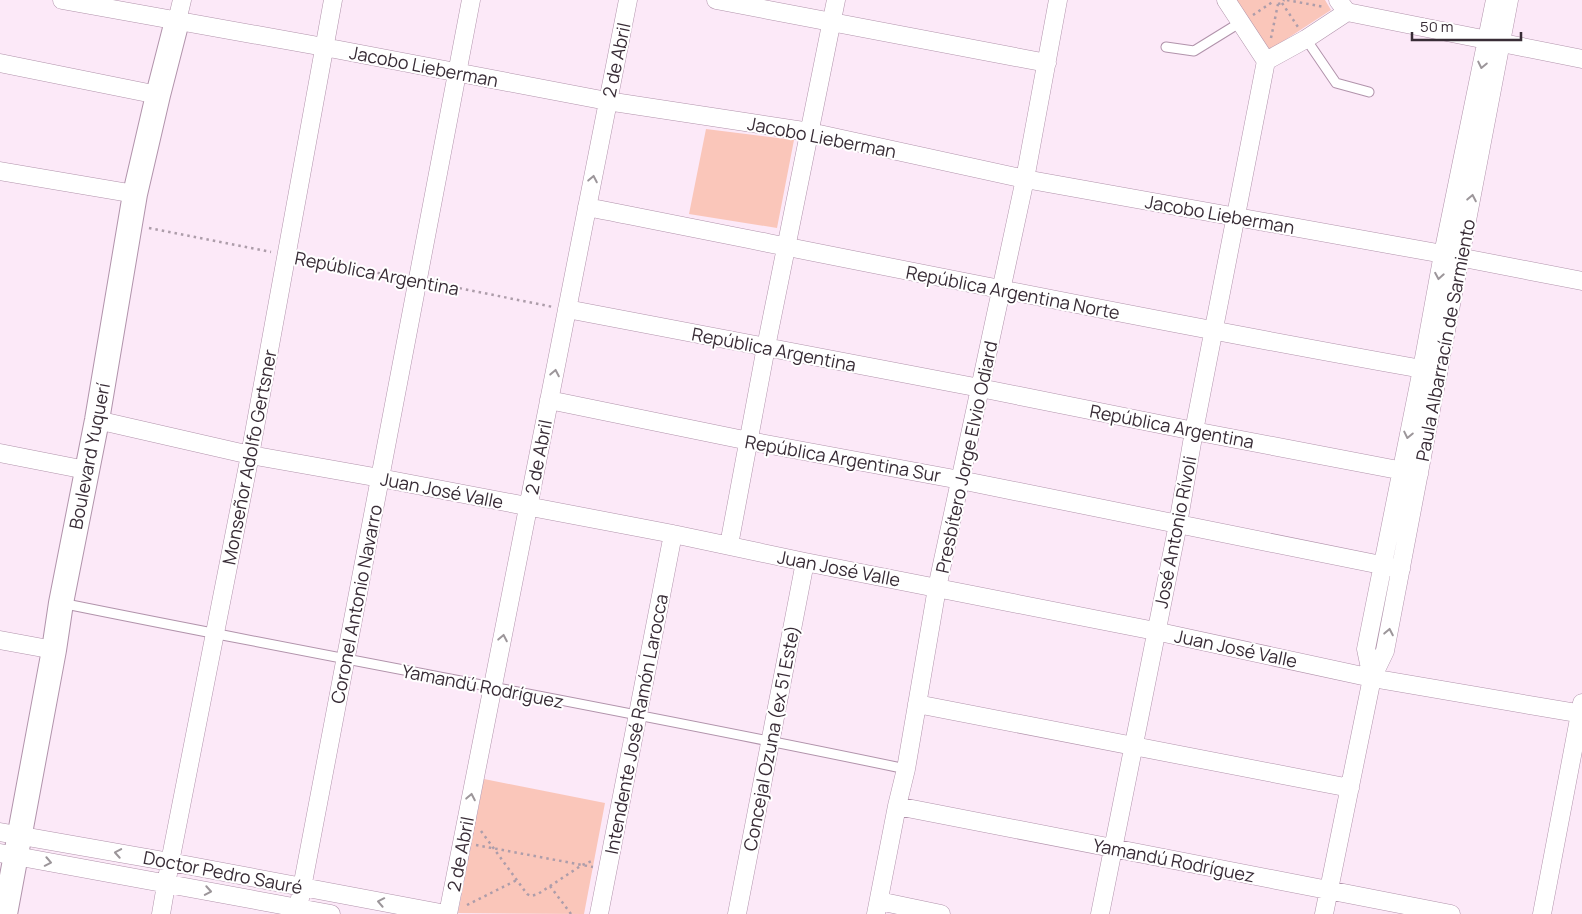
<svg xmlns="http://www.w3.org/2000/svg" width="1582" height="914" viewBox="0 0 1582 914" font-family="Manrope,sans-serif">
<rect width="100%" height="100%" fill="#fce9f8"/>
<path fill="#fac6ba" d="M1234 0H1325L1331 10 1268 51Z
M706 129 794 140 777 228 689 214Z
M484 779 605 803 584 914 458 913Z"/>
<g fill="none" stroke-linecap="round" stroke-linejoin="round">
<g stroke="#b193ab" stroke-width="11">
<path id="lane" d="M1306 39 1336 83 1369 92
M1166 47 1194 51 1241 22
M61 603C342 660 625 710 906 769"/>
</g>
<g stroke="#b193ab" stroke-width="19">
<path id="street" d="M62 0 324 47 607 101 810 132 1025 179 1443 254 1582 281
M716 0 1047 63
M1226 0 1266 61
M1338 0 1347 12
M1347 12 1582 59
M177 21 182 0
M1266 61 1306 39 1347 12
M0 63 158 95
M0 171 135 194
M587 207C865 262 1143 319 1422 369L1438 374
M567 309 980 388 1194 431 1419 474
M549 400 749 441 960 480 1401 569
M97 420 250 455 380 478 673 534 805 562 1155 631 1372 678 1582 714
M0 453 86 470
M729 545 766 347 836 0
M0 640 54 650
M1372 678 1366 649 1422 369 1443 254 1495 0
M917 704 1350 788
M897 806 1451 914
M0 832 170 862 446 914
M0 853 331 914
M879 901 941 914
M161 914 170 862 250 455 333 0
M297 914 471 0
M448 914 628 0
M599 914 673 534
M737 914 805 562
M876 914 897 806 906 769 937 588 1025 179 1058 0
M1100 914 1178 524 1194 431 1266 61
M1324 914 1372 678 1385 651 1509 0
M1542 914 1582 703"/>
</g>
<g stroke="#b193ab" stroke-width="26">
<path id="secondary" d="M5 914 54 650 61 603 97 420 135 194 158 95 177 21"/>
</g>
<path stroke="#ad9daa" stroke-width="2.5" stroke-dasharray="2.5 4" stroke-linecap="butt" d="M1287 0 1324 7
M1282 3 1298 27
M1278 4 1282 3 1284 0
M1253 15 1274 1
M1271 38 1278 4
M149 228 271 252
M301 258 404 278
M434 283 553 307
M481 831 527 894 531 896 538 894 582 865 594 860
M476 845 593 867
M550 886 571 914
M467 905 517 880"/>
<use href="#lane" stroke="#fff" stroke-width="9"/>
<use href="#street" stroke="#fff" stroke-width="18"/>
<use href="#secondary" stroke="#fff" stroke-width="24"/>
</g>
<defs><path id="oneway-chevron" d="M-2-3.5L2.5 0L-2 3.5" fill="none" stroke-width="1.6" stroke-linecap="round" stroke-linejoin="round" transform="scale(1.25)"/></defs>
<g stroke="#9c969a">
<use href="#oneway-chevron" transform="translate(1482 65) rotate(102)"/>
<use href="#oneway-chevron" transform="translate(593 179) rotate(-79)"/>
<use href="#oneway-chevron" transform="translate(1472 198) rotate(-79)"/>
<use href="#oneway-chevron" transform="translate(1439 276) rotate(100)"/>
<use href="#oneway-chevron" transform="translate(555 373) rotate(-79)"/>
<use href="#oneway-chevron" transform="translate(1408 435) rotate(102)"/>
<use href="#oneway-chevron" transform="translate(1389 632) rotate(-79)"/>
<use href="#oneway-chevron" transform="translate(503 638) rotate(-79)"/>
<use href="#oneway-chevron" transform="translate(471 797) rotate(-79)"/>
<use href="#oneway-chevron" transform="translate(118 853) rotate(-170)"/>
<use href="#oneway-chevron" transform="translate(48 862) rotate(11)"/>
<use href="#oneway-chevron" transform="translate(208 891) rotate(10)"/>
<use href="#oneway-chevron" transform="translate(381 902) rotate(-169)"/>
</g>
<g text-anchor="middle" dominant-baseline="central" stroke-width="4" stroke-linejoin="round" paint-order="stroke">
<g font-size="18" fill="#382c36" stroke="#fff">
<text transform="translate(616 60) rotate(-78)">2 de Abril</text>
<text transform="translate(424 66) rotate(11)">Jacobo Lieberman</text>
<text transform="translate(822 137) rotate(11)">Jacobo Lieberman</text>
<text transform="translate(1220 214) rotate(10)">Jacobo Lieberman</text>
<text transform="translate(377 273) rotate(11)">República Argentina</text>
<text transform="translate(1013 292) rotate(11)">República Argentina Norte</text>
<text transform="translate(1445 340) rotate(-79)">Paula Albarracín de Sarmiento</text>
<text transform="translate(774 349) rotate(11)">República Argentina</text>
<text transform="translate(1172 426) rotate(11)">República Argentina</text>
<text transform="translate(89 456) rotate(-79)">Boulevard Yuquerí</text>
<text transform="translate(249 457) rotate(-79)">Monseñor Adolfo Gertsner</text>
<text transform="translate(538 457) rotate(-79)">2 de Abril</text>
<text transform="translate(966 457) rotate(-78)">Presbítero Jorge Elvio Odiard</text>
<text transform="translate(843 458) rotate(10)">República Argentina Sur</text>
<text transform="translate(442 490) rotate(11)">Juan José Valle</text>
<text transform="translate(1175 532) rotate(-79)">José Antonio Rívoli</text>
<text transform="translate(839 568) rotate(11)">Juan José Valle</text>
<text transform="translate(356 604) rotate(-79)">Coronel Antonio Navarro</text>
<text transform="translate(1236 648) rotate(12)">Juan José Valle</text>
<text transform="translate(483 686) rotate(11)">Yamandú Rodríguez</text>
<text transform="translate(636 724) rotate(-79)">Intendente José Ramón Larocca</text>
<text transform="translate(771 738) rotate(-79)">Concejal Ozuna (ex 51 Este)</text>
<text transform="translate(460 854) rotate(-79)">2 de Abril</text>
<text transform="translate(1174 860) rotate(11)">Yamandú Rodríguez</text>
<text transform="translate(223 872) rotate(11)">Doctor Pedro Sauré</text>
</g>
</g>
<path d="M1412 32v8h109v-8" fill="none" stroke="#382c36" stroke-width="2.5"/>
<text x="1420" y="32" font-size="15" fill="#382c36" stroke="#ffffff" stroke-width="4" paint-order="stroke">50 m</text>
</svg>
